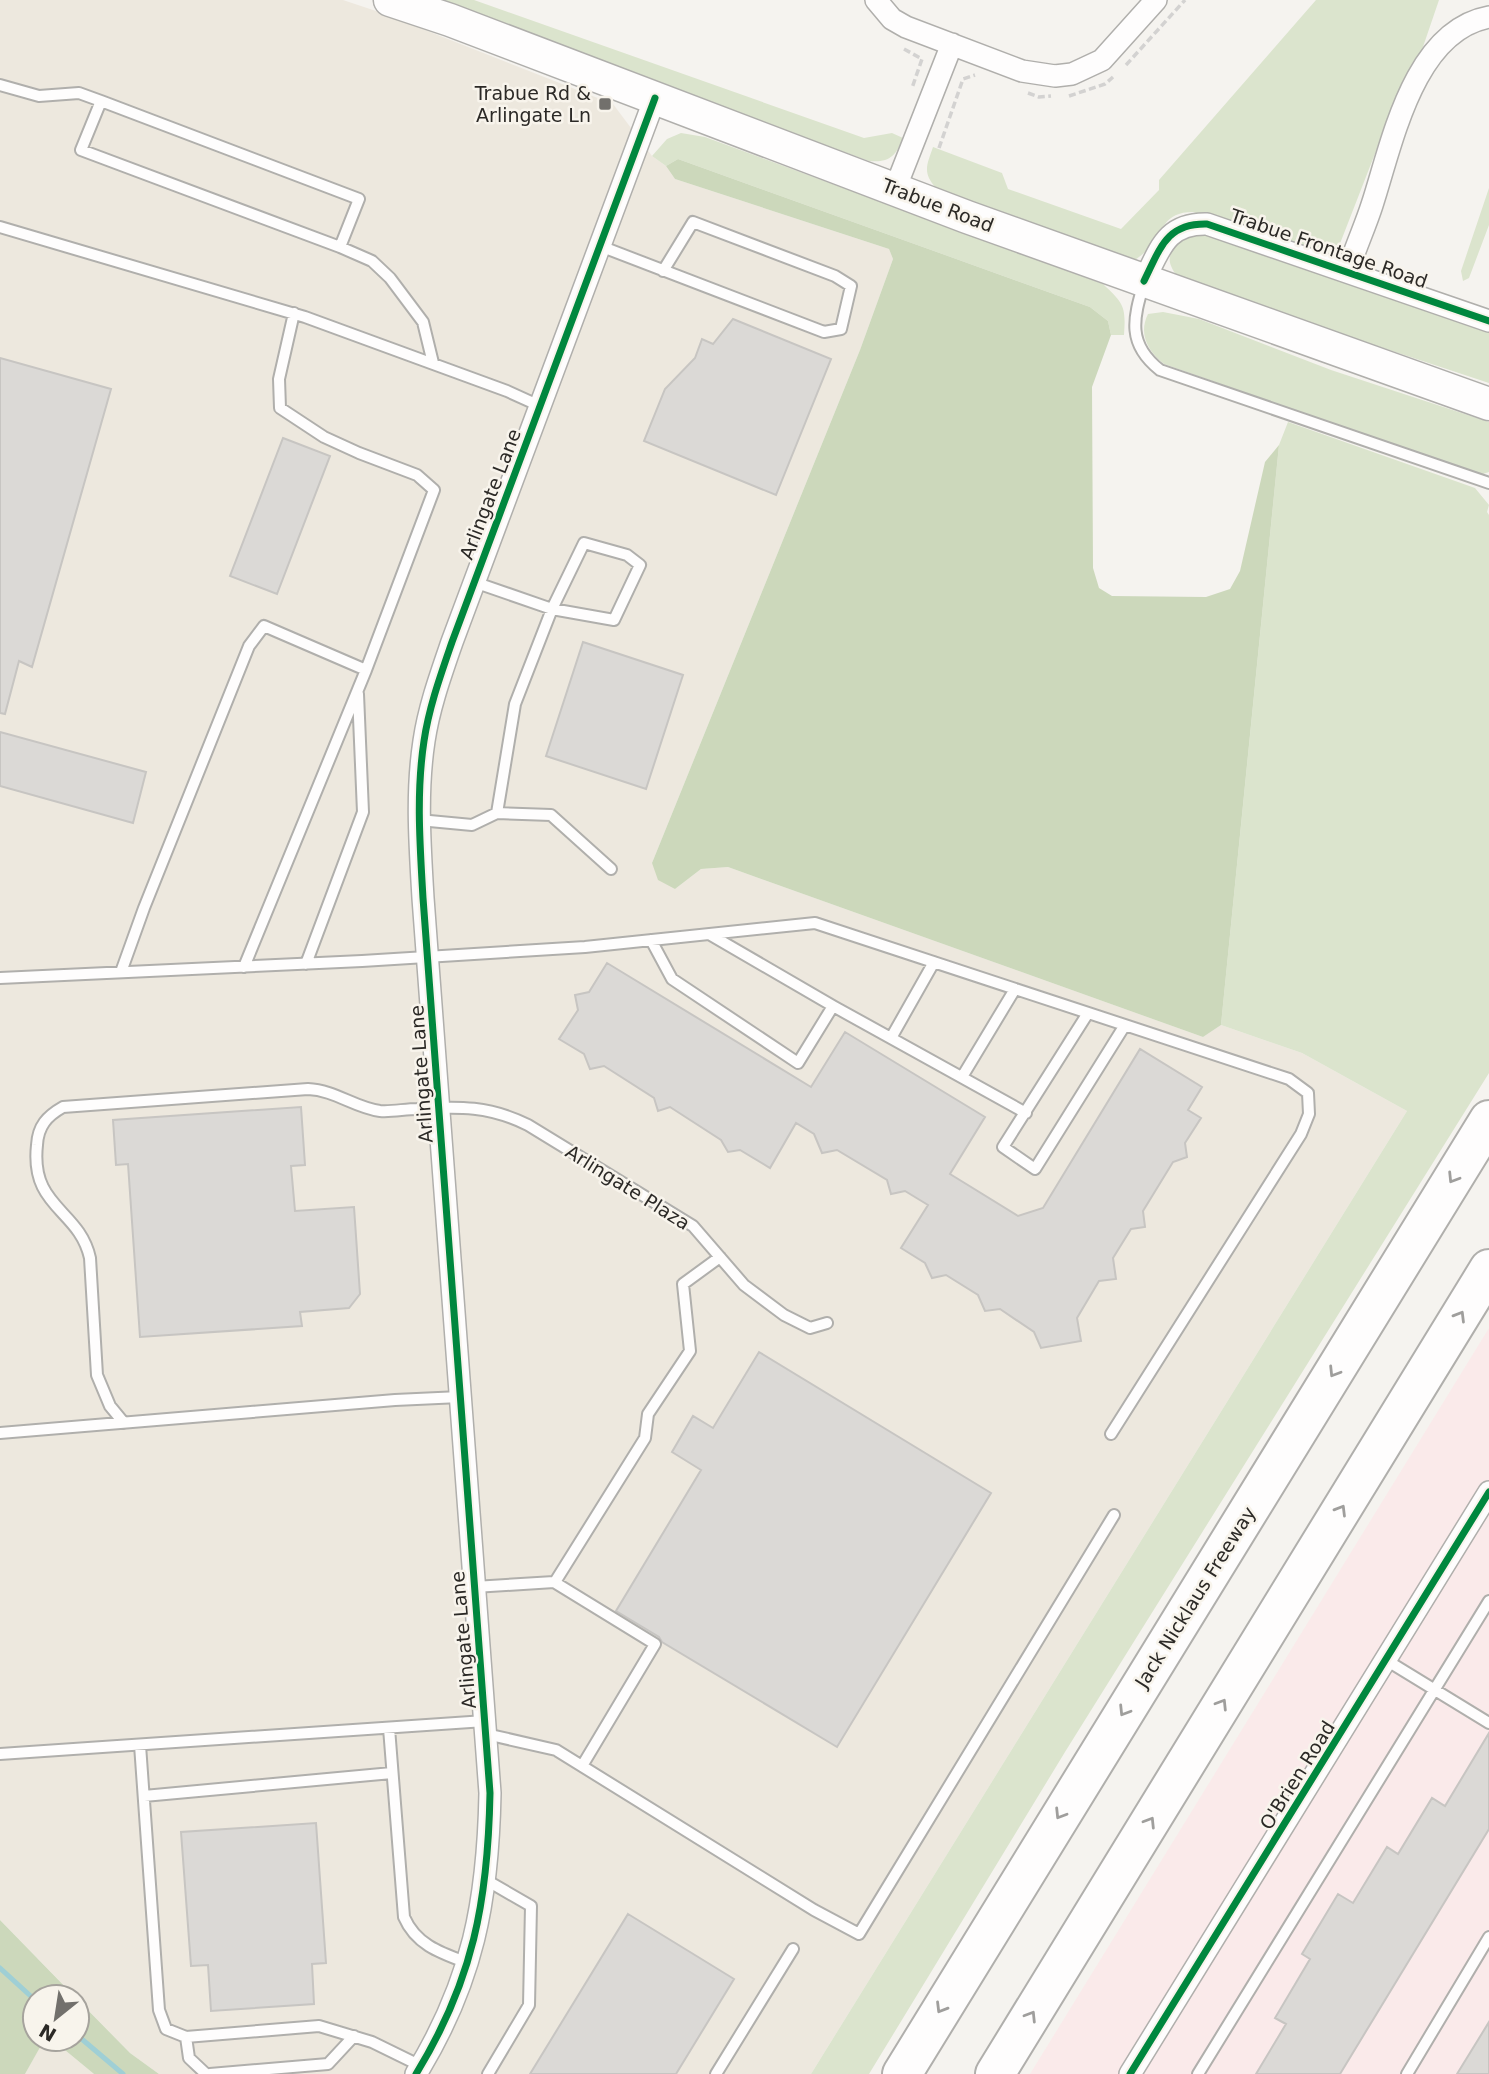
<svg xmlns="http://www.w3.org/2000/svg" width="1489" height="2074" viewBox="0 0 1489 2074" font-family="'DejaVu Sans',sans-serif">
<rect width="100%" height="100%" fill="#f5f3ef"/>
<path fill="#ede8de" d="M0 0H343L382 13 613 104 652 156 666 166 675 179 889 249 893 259 860 350 652 863 675 889 701 869 728 867 1203 1037 1221 1025 1302 1053 1407 1111 811 2074H159L130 2053 0 1920Z
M43 2041H54L94 2074H25Z"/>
<path fill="#faeaea" d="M1489 1328V2074H1030Z"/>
<path fill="#dbe4cd" d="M426 0H474L864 138 892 133 903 138C896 156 889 163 869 161Z
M1316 0H1439L1397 123 1383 133 1334 259 1193 212C1163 212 1164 231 1147 250 1144 254 1138 257 1134 261L1120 259 936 188C922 172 927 165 933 147L1002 173 1008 189 1121 229 1159 190V180Z
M681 133 705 137 1103 284C1124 304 1126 306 1124 335H1111L1108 321 1090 307 678 159 666 166 652 156 667 139Z
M1489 188V225L1469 278 1463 281 1461 271Z
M1200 233 1489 332V383L1181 281C1164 261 1167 254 1184 235Z
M1163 312 1199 319 1331 370 1489 422V472L1480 475 1164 364C1148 351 1138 334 1148 314Z
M1288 422 1475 488 1489 505 1487 512 1489 515V1073L1065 1752 869 2074H811L1407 1111 1302 1053 1221 1025 1279 445Z"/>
<path fill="#ccd8bb" d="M678 159 1090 307 1108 321 1111 335 1092 387 1093 568 1099 588 1112 596 1206 597 1230 589 1240 571 1265 462 1279 445 1221 1025 1203 1037 728 867 701 869 675 889 658 880 652 863 860 350 893 259 889 249 675 179 666 166Z
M0 1920 75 1997H35V2039H77V1999L130 2053 159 2074H94L54 2041 43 2042 25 2074H0Z"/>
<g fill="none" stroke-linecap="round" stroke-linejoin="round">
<path stroke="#9fcfd5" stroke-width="5" d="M0 1968 35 2000
M77 2035 123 2074"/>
</g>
<path fill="#dbd9d6" stroke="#c7c5c2" stroke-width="2" d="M733 319 831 359 776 495 644 441 665 389 695 358 702 339 713 344Z
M0 358 111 389 32 667 19 661 5 714 0 713Z
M283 438 330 456 277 594 230 576Z
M583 642 683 675 646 789 546 756Z
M0 732 146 772 133 823 0 786Z
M607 963 811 1087 845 1032 985 1117 950 1174 1018 1216 1043 1208 1140 1049 1202 1087 1188 1110 1201 1118 1185 1143 1187 1157 1173 1162 1143 1211 1145 1227 1131 1229 1113 1258 1116 1279 1099 1281 1077 1318 1081 1341 1041 1348 1034 1332 1000 1309 985 1311 978 1295 946 1275 932 1278 925 1263 901 1248 928 1205 905 1191 891 1194 887 1180 837 1150 822 1153 814 1134 796 1123 770 1168 740 1150 728 1152 721 1140 670 1107 658 1111 654 1098 604 1066 590 1069 584 1054 559 1039 578 1010 575 995 589 992Z
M301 1107 305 1165 291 1166 295 1211 354 1207 360 1294 349 1308 300 1312 302 1326 140 1337 128 1164 116 1165 113 1120Z
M759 1352 991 1493 837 1747 662 1642 659 1637 616 1611 701 1470 672 1452 693 1416 713 1428Z
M1489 1733V1829L1340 2074H1256L1286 2024 1275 2018 1310 1959 1302 1954 1338 1894 1353 1903 1387 1847 1398 1854 1432 1798 1445 1806Z
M316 1823 326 1963 312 1964 314 2004 211 2011 208 1965 191 1966 181 1832Z
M628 1914 734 1979 676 2074H530Z
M1489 2022V2074H1457Z"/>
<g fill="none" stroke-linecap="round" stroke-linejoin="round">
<g stroke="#b0afac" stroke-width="14">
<path id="lane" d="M0 85 39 96 79 93 101 101
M0 227 305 317 507 391 540 406
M600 246 824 332 841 329 851 286 835 276 693 222 663 271
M340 247 359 199 101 101 81 150 340 247 372 261 390 278 423 322 433 363
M1144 283C1133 319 1127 344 1160 370L1489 483
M474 582 552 609 614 620 640 565 627 555 584 543 552 609 515 704 497 813 551 815 611 869
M419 820 472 825 497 813
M709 934 833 1006
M651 940 672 979 798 1063 833 1006 1026 1113
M306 964 363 812 358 694
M244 967 366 670
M121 972 144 908 249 646 264 626 366 670 434 490 417 475 359 453 324 437 280 408 279 379 294 313
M0 978 362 961 585 947 815 923 1289 1079 1308 1093 1309 1114 1301 1134 1111 1434
M1088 1013 1003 1147 1035 1169 1125 1025
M891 1038 934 962
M962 1077 1015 989
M124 1423 110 1406 97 1375 90 1258C79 1209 30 1208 37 1145 38 1126 47 1116 63 1107L308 1089C335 1090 355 1108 380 1111 392 1112 405 1109 417 1109 459 1106 490 1106 528 1125L693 1226 744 1285 784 1315 810 1328 827 1323
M0 1433 395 1400 460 1397
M555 1582 645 1438 648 1414 690 1351 683 1284 720 1257
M474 1587 554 1582 655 1644 582 1766
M1386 1660 1489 1723
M389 1728 404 1917C416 1945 441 1953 468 1963
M486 1734 556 1750 814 1910 859 1934 1114 1515
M140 1745 159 2010 166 2029 186 2037 319 2026 372 2042 421 2066
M0 1754 485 1721
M144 1796 392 1773
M486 1880 531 1906 529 2005 488 2074
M186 2037 189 2058 206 2074
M210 2074 328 2064 354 2036
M716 2074 793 1949
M1198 2074 1489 1601
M1407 2074 1489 1937"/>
</g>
<g stroke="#b0afac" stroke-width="24">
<path id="street" d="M876 0 892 19 906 27 1022 71 1055 76 1072 74 1102 60 1156 0
M895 189 952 44
M1348 271C1355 248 1365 227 1372 205 1392 144 1413 31 1489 17
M1144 281C1160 249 1166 223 1207 224L1489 321
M416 2074C473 1981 488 1901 490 1793L423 898C420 846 416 793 424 741 429 707 441 674 452 642L655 98
M1130 2074 1489 1492"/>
</g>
<g stroke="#b0afac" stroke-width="35">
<path id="secondary" d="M390 0 450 20 967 217 1489 404"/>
</g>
<g stroke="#b0afac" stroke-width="42">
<path id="highway" d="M902 2074 1489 1120
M995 2074 1489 1269"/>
</g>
<path stroke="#d3d2d1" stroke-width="3.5" stroke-dasharray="7 3.5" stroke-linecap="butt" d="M904 49 922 59 912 88
M1126 65 1185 0
M1028 93 1039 97 1051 96
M1069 96 1105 84 1113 77
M939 148 963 79 975 75"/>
<use href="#lane" stroke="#fefdfd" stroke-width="10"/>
<use href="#street" stroke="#fefdfd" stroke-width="21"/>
<use href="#secondary" stroke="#fefdfd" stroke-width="32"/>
<use href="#highway" stroke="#fefdfd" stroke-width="38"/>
<g stroke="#f8f4ec" stroke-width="11">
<path id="cycleway" d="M1144 281C1160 249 1166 223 1207 224L1489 321
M416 2074C473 1981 488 1901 490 1793L423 898C420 846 416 793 424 741 429 707 441 674 452 642L655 98
M1130 2074 1489 1492"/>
</g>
<use href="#cycleway" stroke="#00873e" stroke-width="7"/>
</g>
<defs><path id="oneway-chevron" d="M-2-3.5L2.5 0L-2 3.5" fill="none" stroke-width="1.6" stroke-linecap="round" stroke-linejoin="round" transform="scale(1.75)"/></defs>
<g stroke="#9f9e9c">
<use href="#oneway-chevron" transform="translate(1453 1178) rotate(122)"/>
<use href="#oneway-chevron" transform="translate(1460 1316) rotate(-59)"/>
<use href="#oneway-chevron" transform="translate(1334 1372) rotate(122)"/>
<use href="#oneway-chevron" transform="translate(1341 1510) rotate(-59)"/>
<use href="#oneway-chevron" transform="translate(1222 1704) rotate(-58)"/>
<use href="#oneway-chevron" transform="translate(1124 1711) rotate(122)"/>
<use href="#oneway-chevron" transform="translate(1060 1814) rotate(122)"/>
<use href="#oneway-chevron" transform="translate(1150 1822) rotate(-58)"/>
<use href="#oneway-chevron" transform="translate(941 2008) rotate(121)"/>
<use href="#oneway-chevron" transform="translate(1031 2016) rotate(-58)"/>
</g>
<rect fill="#72706c" stroke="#f8f4ec" stroke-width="2.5" x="598" y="97" width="14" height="14" rx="3.5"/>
<g text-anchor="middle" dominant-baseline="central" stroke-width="5" stroke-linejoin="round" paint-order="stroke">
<g font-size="19" fill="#2b2926" stroke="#f8f4ec" text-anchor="end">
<text x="591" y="93">Trabue Rd &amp;<tspan x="591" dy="22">Arlingate Ln</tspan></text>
</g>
<g font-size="19" fill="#2b2926" stroke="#f8f4ec">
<text transform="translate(938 205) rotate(21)">Trabue Road</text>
<text transform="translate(1329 248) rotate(19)">Trabue Frontage Road</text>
<text transform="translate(490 494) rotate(-69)">Arlingate Lane</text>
<text transform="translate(421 1074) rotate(-94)">Arlingate Lane</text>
<text transform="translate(628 1187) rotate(32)">Arlingate Plaza</text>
<text transform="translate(1195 1597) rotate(-58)">Jack Nicklaus Freeway</text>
<text transform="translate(463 1640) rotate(-95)">Arlingate Lane</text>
<text transform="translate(1297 1775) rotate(-58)">O'Brien Road</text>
</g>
</g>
<g transform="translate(56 2018) rotate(210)"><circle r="33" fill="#f8f4ec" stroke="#a6a39d" stroke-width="2"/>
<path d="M0-5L12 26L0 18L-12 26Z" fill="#72706c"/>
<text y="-10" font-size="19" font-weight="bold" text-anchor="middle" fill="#2b2926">N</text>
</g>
</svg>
